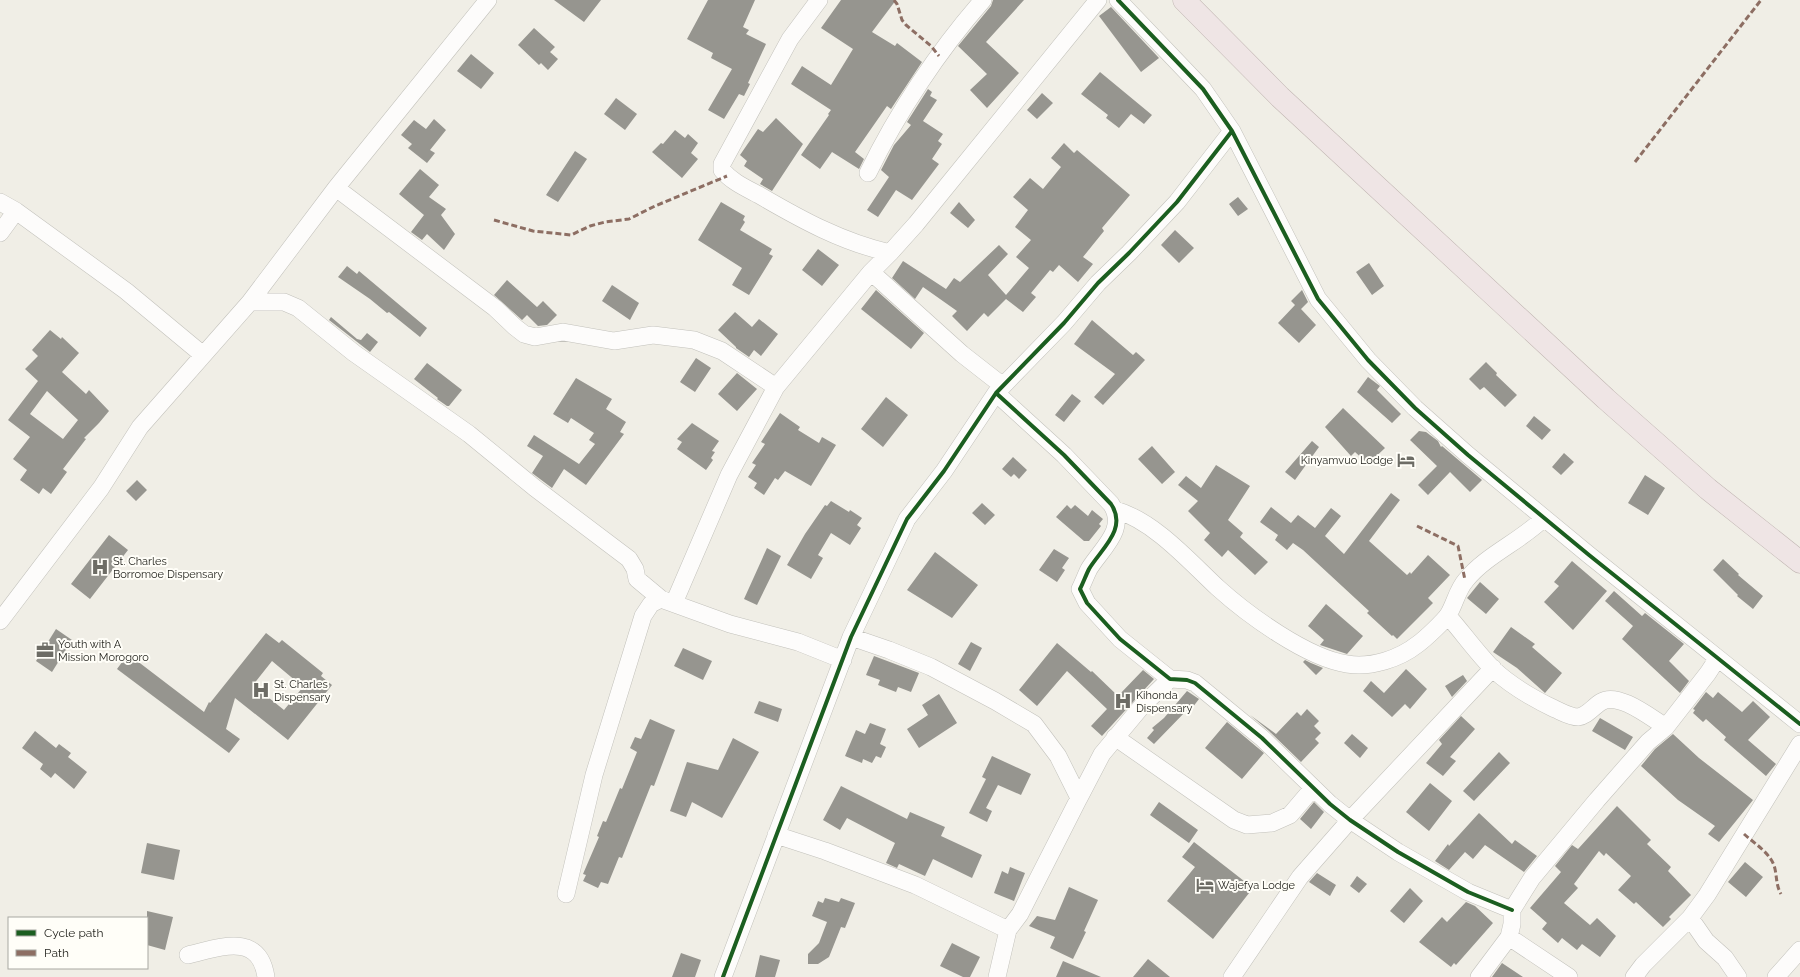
<svg xmlns="http://www.w3.org/2000/svg" width="1800" height="977" viewBox="0 0 1800 977" font-family="Raleway,sans-serif">
<rect width="100%" height="100%" fill="#f0eee6"/>
<path fill="#96958f" fill-rule="evenodd" d="M554 0H601L584 22Z
M708 0H755L743 27 749 30 746 34 766 44 748 83 750 84 744 96 739 94 724 119 708 110 732 69 711 58 713 53 687 39Z
M841 0H896L872 32 895 46 897 43 922 62 891 109 887 106 855 152 864 159 859 169 832 152 820 169 801 155 829 115 828 114 831 110 791 84 802 66 831 85 853 49 821 28Z
M993 0H1024L986 42 1019 73 987 108 970 90 987 74 958 46 991 6Z
M1111 7 1159 58 1141 72 1099 16Z
M534 28 555 47 550 52 558 59 548 70 541 63 539 65 518 45Z
M471 54 494 73 481 89 457 71Z
M1100 72 1152 115 1144 124 1131 114 1119 128 1106 118 1108 115 1081 94Z
M928 89 932 92 930 96 937 100 923 121 943 134 938 141 942 144 932 159 939 164 912 200 896 190 878 217 867 210 889 177 881 170 894 145 911 125 907 122Z
M1042 93 1053 103 1037 119 1027 110Z
M616 98 637 114 625 130 604 114Z
M776 118 803 144 772 191 760 184 763 179 744 166 747 161 740 155 758 129 763 132Z
M434 119 446 130 430 150 435 153 427 163 408 148 412 144 401 135 414 120 426 129Z
M675 130 685 138 688 134 698 143 691 153 698 159 682 178 652 152 661 143 663 144Z
M1064 143 1074 153 1077 150 1130 195 1102 228 1104 231 1083 257 1093 264 1078 282 1059 265 1053 272 1050 270 1031 293 1036 297 1023 312 1006 299 988 317 984 313 967 331 952 316 957 311 923 287 915 299 892 278 903 261 946 289 954 278 960 282 999 245 1008 254 988 275 1006 295 1029 268 1016 257 1031 240 1015 227 1028 210 1013 197 1030 178 1043 189 1061 167 1051 158Z
M575 151 587 159 558 202 546 195Z
M420 169 439 185 429 197 446 209 441 215 455 234 444 250 427 234 422 240 411 232 424 215 399 194Z
M1238 197 1248 209 1238 216 1229 204Z
M721 202 745 216 743 220 745 222 740 230 772 249 769 254 773 256 749 295 732 285 742 268 698 240Z
M959 202 975 220 968 228 950 213Z
M1175 230 1194 248 1179 263 1161 245Z
M818 249 839 265 822 286 802 270Z
M1369 263 1384 286 1372 295 1356 272Z
M347 266 357 274 359 271 427 328 420 337 389 312 387 313 370 299 338 277Z
M507 280 537 307 543 301 557 315 547 325 538 326 527 315 522 320 494 295Z
M612 285 639 303 630 320 602 301Z
M876 290 924 333 911 349 861 309Z
M1302 290 1308 302 1301 309 1316 325 1299 343 1278 323 1295 305 1291 301Z
M735 312 752 327 759 319 778 334 761 356 754 350 749 357 736 348V347L718 330Z
M331 317 357 339 361 340 367 333 378 342 370 352 329 320Z
M1092 320 1133 355 1136 352 1145 360 1103 405 1094 397 1115 374 1074 344Z
M50 330 61 339 62 337 79 353 62 372 86 394 89 390 109 411 99 423 84 438 86 439 63 469 67 472 51 494 43 488 39 494 20 480 27 470 13 459 30 437 8 420 38 381 25 369 38 356 32 350ZM47 391 78 420 63 439 30 414Z
M696 358 711 368 695 392 680 382Z
M1486 362 1497 373 1496 375 1517 395 1505 407 1484 387 1480 390 1469 379Z
M427 363 462 390 449 406H447L437 399 438 398 414 379Z
M737 373 757 389 737 411 718 394Z
M1368 377 1380 386 1377 390 1401 414 1392 423 1357 392Z
M576 378 612 399 606 409 626 422 620 432 624 434 586 485 564 469 552 488 532 473 543 456 527 446 534 435 579 464 595 444 589 440 594 433 571 418 568 423 553 414Z
M1072 394 1081 401 1064 422 1055 415Z
M886 397 908 415 883 447 861 429Z
M1343 408 1385 448 1368 464 1355 452 1351 456 1325 427Z
M780 413 800 427 798 430 819 443 822 437 836 445 811 486 785 471 778 480 775 478 764 495 754 488 757 483 748 477 756 465 752 463 765 444 761 442Z
M1534 416 1551 430 1542 440 1526 426Z
M692 423 719 441 712 451 715 452 711 458 713 460 706 470 677 449 682 442 677 439Z
M1419 431 1426 432 1438 441 1441 447 1442 446 1482 480 1470 492 1450 472 1428 495 1418 485 1437 466 1410 440Z
M1312 441 1319 447 1295 480 1285 472Z
M1152 446 1175 472 1162 484 1138 459Z
M1564 453 1574 462 1561 475 1552 467Z
M1013 457 1027 470 1019 479 1014 474 1011 477 1002 469Z
M1216 465 1250 486 1228 520 1243 533 1240 537 1268 562 1255 575 1228 550 1222 557 1204 540 1210 533 1188 511 1198 501 1178 485 1186 476 1201 488Z
M1645 475 1665 488 1648 515 1628 503Z
M137 480 147 490 136 501 126 491Z
M1391 493 1400 500 1369 541 1407 575 1410 572 1411 574 1428 555 1450 575 1428 598 1433 603 1397 639 1393 635 1392 636 1367 613 1369 611 1303 550 1293 543 1287 550 1275 540 1278 535 1260 522 1271 507 1291 523 1298 515 1315 528 1331 508 1341 516 1325 536 1344 554Z
M831 501 849 512 850 510 862 518 857 525 861 528 850 545 831 533 818 555 823 558 811 579 787 565 805 534 825 505 827 506Z
M982 503 995 515 985 525 972 513Z
M1067 505 1071 509 1075 505 1088 516 1092 510 1103 519 1099 524 1101 526 1089 541H1084L1056 517Z
M109 535 128 550 90 599 71 584Z
M767 548 781 556 757 605 744 599Z
M1054 549 1069 558 1062 568 1065 570 1057 582 1039 570Z
M935 552 978 585 952 618 907 590Z
M1723 559 1739 574 1738 575 1763 596 1753 609 1737 596 1738 595 1713 570Z
M1572 561 1607 591 1573 630 1544 602 1559 586 1554 582Z
M1480 582 1499 599 1486 614 1467 598Z
M1614 591 1642 616 1645 613 1684 644 1669 661 1689 681 1680 693 1622 639 1633 626 1605 601Z
M1326 604 1363 636 1347 654 1320 645 1324 640 1308 626Z
M1511 627 1535 644 1532 647 1562 673 1545 693 1517 668 1493 652Z
M56 629 72 640 52 672 36 661Z
M266 633 279 643 282 640 323 673 321 676 332 685 288 740 235 698 226 729 240 739 229 753 117 669 128 654 204 712 209 702 210 703ZM272 661 303 687 284 710 253 685Z
M971 642 982 648 970 671 958 664Z
M1057 643 1091 672 1092 671 1118 696 1143 670 1154 679 1102 736 1091 726 1107 709 1067 671 1037 706 1019 690Z
M683 648 712 661 703 680 674 666Z
M874 656 919 673 911 692 898 687 896 692 878 685 880 680 866 675Z
M1305 660 1311 663 1323 668 1316 675 1303 662Z
M1406 669 1427 689 1410 709 1405 704 1392 717 1363 691 1371 681 1384 693Z
M1463 675 1467 681 1452 697 1445 686Z
M1187 691 1199 699 1189 712 1187 710 1154 744 1147 738 1154 730 1152 728 1164 718Z
M1706 692 1713 698 1718 692 1742 712 1753 701 1770 717 1748 740 1776 764 1766 776 1724 740 1726 737 1706 719 1703 722 1693 713 1695 710 1693 709Z
M939 694 957 723 919 748 907 729 928 715 922 705Z
M759 701 782 709 778 722 754 713Z
M1307 709 1319 721 1314 726 1321 733 1315 739 1319 743 1301 762 1269 731 1250 715 1276 734 1297 712 1301 716Z
M1461 716 1475 729 1450 757 1456 761 1443 776 1426 763 1442 744 1439 740Z
M1600 718 1633 737 1625 750 1592 731Z
M650 719 675 730 654 786 651 785 622 858 619 857 608 884 601 882 598 888 583 881 586 875 583 874 599 837 597 836 603 821 606 822 620 788 622 789 637 752 630 748 635 737 641 739Z
M1227 722 1264 753 1242 779 1205 748Z
M870 723 886 729 880 744 886 747 881 758 876 756 872 763 863 759 862 763 845 756 856 730 865 734Z
M35 731 56 748 59 744 71 753 68 757 87 772 74 789 55 773 51 778 40 769 43 764 22 748Z
M1352 734 1368 748 1360 758 1344 743Z
M1673 734 1699 758 1753 800 1719 842 1708 834 1715 826 1678 800 1641 766 1655 749Z
M733 738 759 752 722 818 692 802 686 817 670 811 687 762 718 770Z
M1499 752 1510 763 1474 801 1463 791Z
M992 756 1031 774 1021 795 998 785 986 808 992 811 987 822 969 813 986 779 982 777Z
M1430 783 1452 801 1429 831 1406 812Z
M841 786 907 819 910 812 945 827 941 836 982 855 972 878 933 859 925 876 899 864 897 868 886 863 895 843 847 818 840 830 823 820Z
M1159 802 1198 830 1189 843 1150 815Z
M1314 802 1324 812 1311 829 1300 819Z
M1617 806 1651 840 1647 844 1671 867 1668 871 1691 895 1669 917 1671 919 1663 927 1636 902 1634 904 1618 890 1631 876 1606 853 1604 856 1599 851 1574 884 1578 888 1564 903 1590 925 1597 918 1616 936 1600 957 1582 944 1577 950 1562 938 1558 943 1542 929 1547 923 1530 908 1561 872 1555 866 1572 845 1578 849Z
M1479 813 1512 844 1515 840 1537 856 1524 872 1485 845 1473 859 1465 852 1449 870 1435 861 1448 844 1449 846Z
M1194 842 1253 888 1213 939 1167 901 1195 867 1182 857Z
M147 843 180 850 174 880 141 873Z
M1745 862 1763 877 1746 897 1728 882Z
M1010 867 1025 873 1014 901 994 893 1002 871 1008 874Z
M1317 873 1336 885 1330 896 1309 882Z
M1357 876 1367 884 1359 893 1350 886Z
M1069 887 1098 900 1084 931 1086 932 1073 959 1050 948 1055 937 1029 926 1037 916 1055 920Z
M1410 888 1423 901 1404 923 1390 911Z
M825 898 839 902 841 898 855 903 845 928 841 927 829 957 818 964H808V954L819 943 827 922 812 916 818 901 823 903Z
M1466 902 1475 906 1493 923 1456 965 1454 963 1451 967 1419 942 1442 917 1447 922Z
M147 911 173 917 165 950 147 945Z
M952 943 980 957 970 977H963L940 966Z
M681 953 701 960 695 977H672Z
M760 955 780 960 775 977H755Z
M1148 959 1170 977H1133Z
M1063 961 1101 977H1056Z
M1502 963 1523 977H1492Z"/>
<g fill="none" stroke-linecap="round" stroke-linejoin="round">
<g stroke="#c2c1bb" stroke-width="18">
<path id="minor" d="M819 0 790 39 722 164V170C732 182 746 188 759 195 802 220 842 242 890 253
M1118 0 1203 89 1232 131 1318 299 1368 360 1415 408 1468 455 1589 555 1800 724
M868 173C897 113 939 50 983 0
M336 188 495 308 515 327 524 334 535 337 563 332 614 341 653 335 694 340 722 351 776 387
M0 202 16 211 126 291 203 355
M0 233 16 211
M871 272 962 354 1003 386
M250 302H284L298 308 354 353 469 434 535 488 629 559 635 569 637 579 661 599
M996 393 1064 455 1111 504C1128 529 1101 549 1089 569 1086 575 1083 583 1080 589L1087 603 1120 639 1170 679 1187 680 1195 683 1262 738 1330 804 1350 820 1398 852 1468 892 1512 910
M1116 510C1155 522 1188 560 1218 588 1248 615 1307 658 1347 664 1371 668 1399 659 1418 644 1425 639 1444 621 1448 615 1455 604 1457 590 1466 580 1486 555 1521 541 1544 518
M674 603 729 475 776 387 871 272 890 253 916 224 1098 0
M1448 616C1463 633 1477 653 1493 669 1510 685 1534 699 1555 709 1562 712 1570 717 1578 717 1587 716 1593 707 1601 702 1618 691 1651 718 1666 727
M0 621 101 488 140 427 250 302 336 188 488 0
M851 637 889 650 931 667 995 701 1034 724 1058 756 1079 798 1020 914 1008 930 997 977
M1115 737 1234 820 1247 825 1272 823 1290 815 1313 788
M1079 798 1102 754 1142 706 1170 679
M776 835 825 851 915 885 1008 930
M566 894 594 775 643 616 651 604 661 599 730 624 798 642 843 660
M1690 918 1706 941 1725 958 1738 977
M1509 937 1569 977
M188 955C219 948 259 931 266 977
M723 977 851 637 907 519 944 471 996 393 1064 323 1098 283 1129 253 1177 202 1232 131
M1232 977 1300 877 1350 820 1493 668
M1479 977 1509 937 1512 924V910L1532 878 1597 800 1648 742 1666 727 1708 673 1717 659
M1634 977 1643 965 1690 918 1707 895 1800 744
M1776 977 1800 950"/>
</g>
<g stroke="#c0b5b2" stroke-width="23">
<path id="highway" d="M1184 0 1280 97 1606 399 1708 489 1800 562"/>
</g>
<use href="#minor" stroke="#fdfcfb" stroke-width="17"/>
<use href="#highway" stroke="#efe5e5" stroke-width="22"/>
<path stroke="#8d6e63" stroke-width="3" stroke-dasharray="6 3" stroke-linecap="butt" d="M894 0 897 4 902 20 906 25 931 46 939 56
M1635 162 1761 0
M494 220 533 231 571 235 590 226 605 222 629 219 655 206 727 176
M1417 526 1458 546 1465 580
M1744 834C1755 844 1772 854 1775 869 1777 878 1776 885 1781 894"/>
<g stroke="#fffef8" stroke-width="6">
<path id="cycleway" d="M1118 0 1203 89 1232 131 1318 299 1368 360 1415 408 1468 455 1589 555 1800 724
M996 393 1064 455 1111 504C1128 529 1101 549 1089 569 1086 575 1083 583 1080 589L1087 603 1120 639 1170 679 1187 680 1195 683 1262 738 1330 804 1350 820 1398 852 1468 892 1512 910
M723 977 851 637 907 519 944 471 996 393 1064 323 1098 283 1129 253 1177 202 1232 131"/>
</g>
<use href="#cycleway" stroke="#1b5e20" stroke-width="4"/>
</g>
<defs>
<g id="hotel-bare" transform="scale(1.38)"><path d="M-6-4.5h1.5V1H6V5H4.5V3h-9V5H-6ZM-4 0a1.8 1.8 0 1 1 3.6 0ZM.5 0V-2.5h3Q6-2.5 6 0Z" fill="#6d6c65" stroke="#fffef8" stroke-width="2.5" paint-order="stroke"/></g>
<g id="hospital-bare" transform="scale(1.38)"><path d="M-5-5h3v3.5h4V-5h3V5h-3V1.5h-4V5h-3Z" fill="#6d6c65" stroke="#fffef8" stroke-width="2.5" paint-order="stroke"/></g>
<g id="office-bare" transform="scale(1.38)"><path d="M-6-3h4V-5.5h4V-3h4V5H-6ZM-1-4.5V-3h2v-1.5ZM-6 0V1H6V0Z" fill="#6d6c65" stroke="#fffef8" stroke-width="2.5" paint-order="stroke"/></g>
</defs>
<g fill-rule="evenodd">
<use href="#hotel-bare" x="1406" y="460"/>
<use href="#hospital-bare" x="100" y="567"/>
<use href="#office-bare" x="45" y="650"/>
<use href="#hospital-bare" x="261" y="690"/>
<use href="#hospital-bare" x="1123" y="701"/>
<use href="#hotel-bare" x="1205" y="885"/>
</g>
<g text-anchor="middle" dominant-baseline="central" stroke-width="4" stroke-linejoin="round" paint-order="stroke">
<g font-size="11" fill="#262620" stroke="#fffef8" text-anchor="start">
<text x="1393" y="460" text-anchor="end">Kinyamvuo Lodge</text>
<text x="113" y="561">St. Charles<tspan x="113" dy="13">Borromoe Dispensary</tspan></text>
<text x="58" y="644">Youth with A<tspan x="58" dy="13">Mission Morogoro</tspan></text>
<text x="274" y="684">St. Charles<tspan x="274" dy="13">Dispensary</tspan></text>
<text x="1136" y="695">Kihonda<tspan x="1136" dy="13">Dispensary</tspan></text>
<text x="1218" y="885">Wajefya Lodge</text>
</g>
</g>
<rect x="8" y="917" width="140" height="52" fill="#fffef8" stroke="#a8a8a2"/>
<rect x="16" y="930" width="20" height="6" fill="#1b5e20" stroke="#a8a8a2"/>
<text x="44" y="937" font-size="12" fill="#262620">Cycle path</text>
<rect x="16" y="950" width="20" height="6" fill="#8d6e63" stroke="#a8a8a2"/>
<text x="44" y="957" font-size="12" fill="#262620">Path</text>
</svg>
